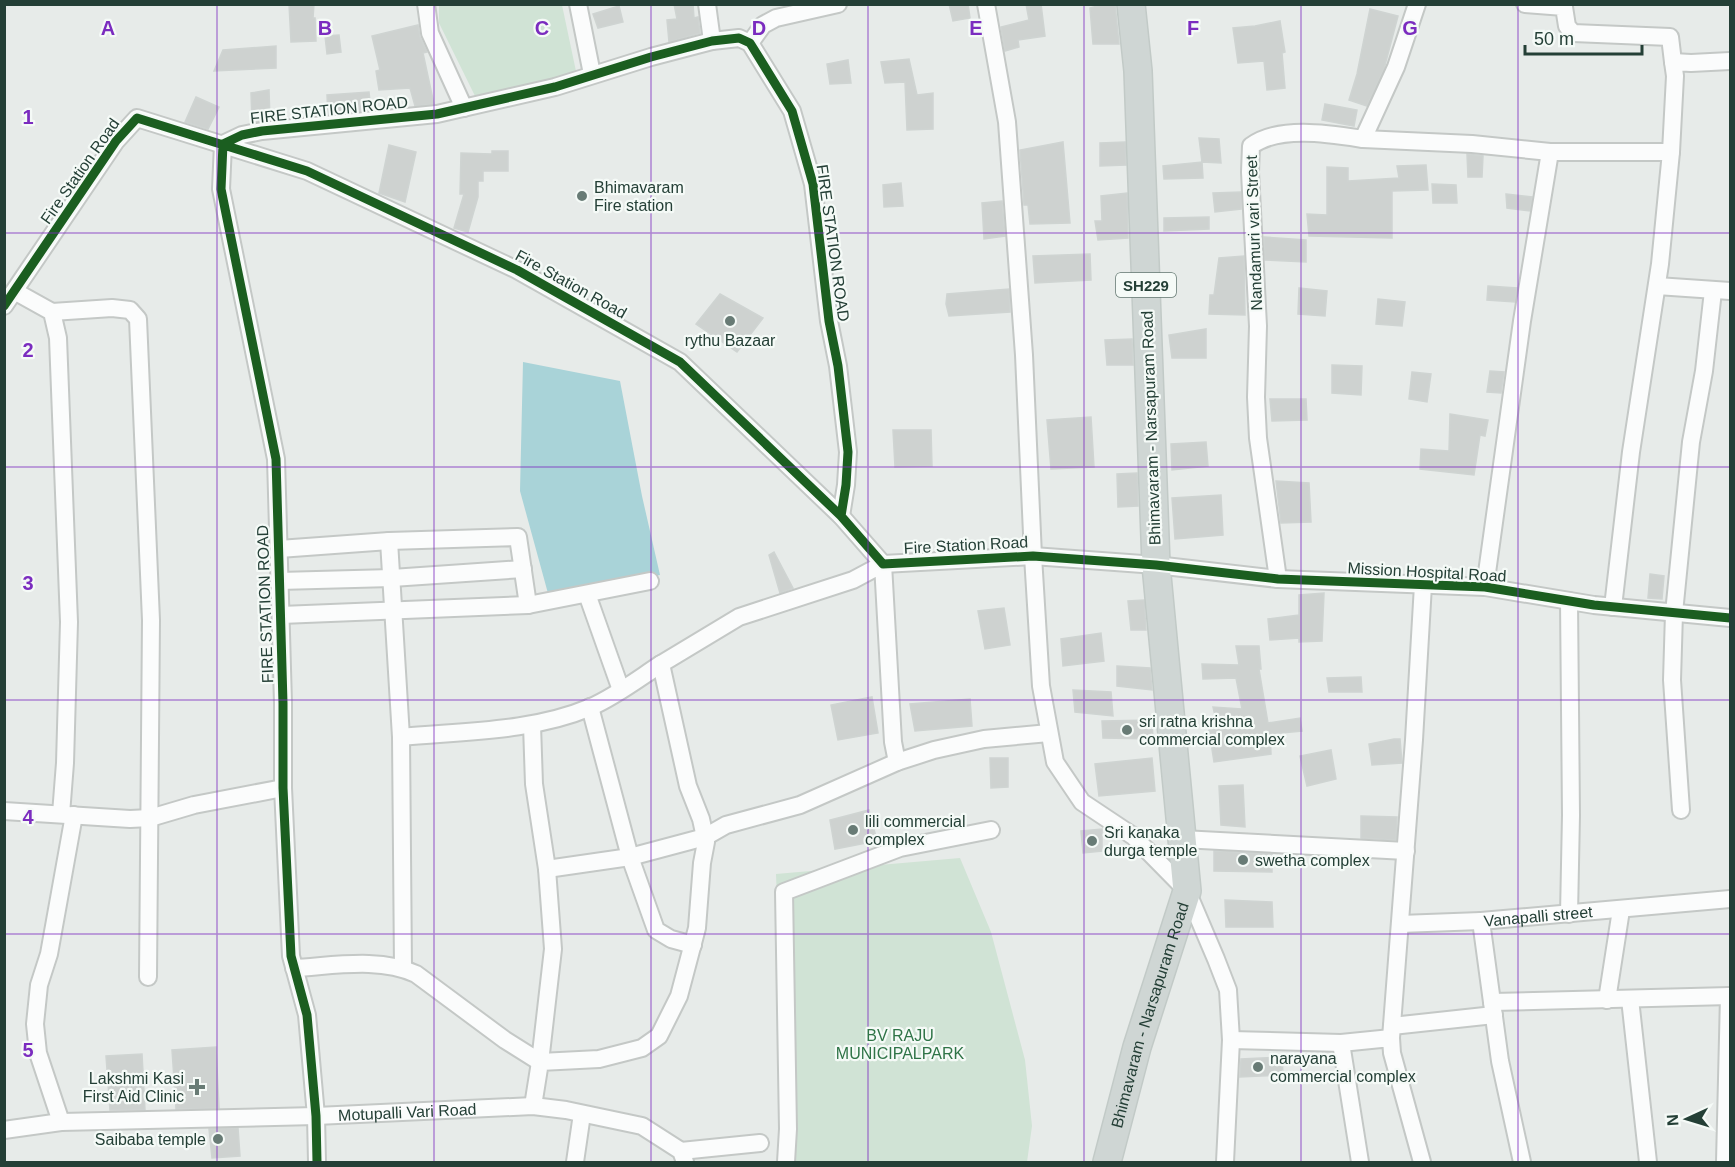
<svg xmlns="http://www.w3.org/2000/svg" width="1735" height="1167" viewBox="0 0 1735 1167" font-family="Arial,sans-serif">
<rect width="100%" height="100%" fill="#e7ebe9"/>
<path fill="#d0e3d5" d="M439 5H562L577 76 476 98 439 23Z
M960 858 991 932 1025 1060 1032 1126 1027 1162H787L776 874Z"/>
<path fill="#a9d3d8" d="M523 362 620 381 642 496 660 575 549 597 520 491Z"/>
<path fill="#ced2d0" stroke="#cfd4d2" stroke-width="1.5" d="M289 4H314L313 18H315L316 41 291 42Z
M674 4H693L694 18 698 17 700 33 669 42 667 20 677 19Z
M949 4H968L970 18 953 21Z
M1026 4H1041L1045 36 1018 40 1019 47 1005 51 1001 27 1029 20Z
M1104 4H1115L1119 44H1093L1090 8Z
M619 6 623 22 598 28 593 14Z
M1370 9 1398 16 1384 69 1367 106 1349 100 1357 74Z
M1280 21 1285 52 1282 53 1285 88 1267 90 1264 61 1238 63 1233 28 1255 26Z
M418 25 420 37 427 52 423 53 434 104 415 106 410 88 379 90 376 71 380 70 372 36Z
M339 35 341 52 327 54 325 36Z
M276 46V68L214 71 223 50Z
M909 59 917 95 933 93V129L907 130 905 82 885 83 881 62Z
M848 60 851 83 830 84 827 64Z
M269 90 270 120 252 122 251 93Z
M369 92 371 110 328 114 327 95Z
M196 97 219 107 208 129 185 122Z
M1325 104 1357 110 1354 126 1322 120Z
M1199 138 1219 139 1221 163 1202 162Z
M1063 142 1070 223 1030 224 1028 205H1024L1020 150Z
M1125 142 1126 165 1100 166V143Z
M389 145 416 152 405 202 379 193Z
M492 151H508V171H483V181H478V197L468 232 454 228 464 194H460L461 153 492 154Z
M1467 154 1483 156 1482 177H1468Z
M1202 162 1203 178 1164 179 1163 166Z
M1426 165 1428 190 1392 191V238L1309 236 1307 214 1327 215V167L1348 168V181L1399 178 1397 166Z
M901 183 903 206 884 207 883 185Z
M1432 184 1456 185 1457 203H1433Z
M1241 192V209L1215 212 1213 193Z
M1127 193 1128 238 1098 240 1095 221H1102L1101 196Z
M1506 194 1532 197 1530 211 1507 208Z
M1002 201 1005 236 984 239 982 203Z
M1209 217V229L1164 231V218Z
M1264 237 1306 240V262L1265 260Z
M1090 254 1091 280 1035 283 1033 256Z
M1244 256 1245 315 1209 314 1210 295H1214L1219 258Z
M1488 286 1517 288 1515 302 1487 300Z
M1299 288 1327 291 1325 316 1298 314Z
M1009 289 1010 312 949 316 946 304 947 294Z
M720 294 763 318 737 352 696 324Z
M1378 299 1405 302 1402 326 1376 324Z
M1206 329V358H1172L1169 335Z
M1132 339 1133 365H1107L1105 340Z
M1332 365 1362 366 1361 395 1332 393Z
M1490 371 1504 372 1501 393 1487 392Z
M1412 372 1431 374 1427 402 1409 399Z
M1270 399H1306L1307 420 1272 421Z
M1450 414 1488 420 1485 436 1480 435 1474 475 1420 469 1421 449 1449 451Z
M1091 417 1094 467 1051 469 1047 420Z
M893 430H931L932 466 895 467Z
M1206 442 1208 466 1172 470 1171 444Z
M1137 473 1138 506 1118 507 1117 474Z
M1276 481 1309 483 1311 522 1281 523Z
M1221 495 1223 535 1175 539 1172 498Z
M774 552 793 588 780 593 769 555Z
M1650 574 1664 576 1662 599 1648 598Z
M1324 593 1322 641 1299 642V638L1270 640 1268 619 1299 615V595Z
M1144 600 1146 630H1131L1128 601Z
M1004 608 1010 645 985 649 978 611Z
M1101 633 1104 661 1063 666 1061 639Z
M1236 646H1259L1261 669H1259L1268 723 1300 718 1302 731 1270 734 1271 754 1214 762 1209 730 1218 729 1213 707 1242 709 1236 678 1203 679 1202 664 1239 665Z
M1117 666 1150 668 1152 690 1117 686Z
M1361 677 1362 692H1329L1327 678Z
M1073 690 1111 692 1113 716 1075 712Z
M872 697 878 733 838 740 831 705Z
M970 699 972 726 915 731 910 704Z
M1152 720 1153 739 1103 738 1102 721Z
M1394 739H1400L1402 763 1372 765 1369 744Z
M1331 750 1336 779 1307 786 1300 756Z
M990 758H1008V787L991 788Z
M1152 758 1155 791 1099 796 1095 764Z
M1243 785 1245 827 1221 825 1219 786Z
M869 810 877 841 835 849 830 820Z
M1361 816 1397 817 1396 840 1361 838Z
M1102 829V851L1083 853 1081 831Z
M1214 851 1272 854V872L1214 871Z
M1225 900 1272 902 1273 927H1226Z
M216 1047 219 1108 176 1109 172 1050Z
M142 1054 145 1110H110L106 1056Z
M1282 1057 1283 1075 1240 1077 1241 1059Z
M238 1128 240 1156 212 1158 209 1129Z"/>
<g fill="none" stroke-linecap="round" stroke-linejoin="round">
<g stroke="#c4c8c6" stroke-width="20">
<g id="street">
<path d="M426 4 430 33 464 108"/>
<path d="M578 4 592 74"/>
<path d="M707 4 712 41"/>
<path d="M986 4 1007 122 1024 355 1033 556 1041 686 1055 762 1082 802 1133 836 1187 891 1216 959 1228 990 1231 1040 1225 1162"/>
<path d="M1525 4 1564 7 1567 26 1573 33 1670 37 1673 62"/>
<path d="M750 43 763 25 776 18 838 4"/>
<path d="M1363 139 1472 144 1550 152H1671"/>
<path d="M1657 286 1730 291"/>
<path d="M16 292 52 312 58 338 69 622 65 763 61 814"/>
<path d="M4 306 116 141 137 118 307 171 517 270 680 362 841 516 883 564 1033 556 1156 565 1278 579 1485 587 1594 605 1730 618"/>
<path d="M52 312 112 308 130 310 138 319 151 620 148 977"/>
<path d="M389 541 401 737 403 968"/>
<path d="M279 549 389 541 518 537 528 605"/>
<path d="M1278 579 1258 438 1256 397 1258 326 1250 172 1251 146C1279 125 1331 134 1363 139L1396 67 1417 4"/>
<path d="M279 581 392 578 523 569"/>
<path d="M1485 587 1522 321 1550 152"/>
<path d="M587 594 621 690"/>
<path d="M1569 601 1571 815 1569 914"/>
<path d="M1613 607 1631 452 1660 264 1671 152 1675 76 1673 62 1691 63 1730 61"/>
<path d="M281 615 528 605 650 581"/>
<path d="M590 707 630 857 656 930 671 939 693 945"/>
<path d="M401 737C464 731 532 732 591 707 616 696 638 679 661 664"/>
<path d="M1681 810 1672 680 1674 613 1691 442 1704 371 1713 291"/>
<path d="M4 811 130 819 150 818 194 805 283 788"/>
<path d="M1182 839 1406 851"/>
<path d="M547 869 630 857 705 837 726 825 800 805 897 762 934 750 984 739 1049 733"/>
<path d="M1400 924 1481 921"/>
<path d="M294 968C333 966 380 957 416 974L505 1040 540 1062 553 949 547 869 534 784 532 725"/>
<path d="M1630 999 1648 1162"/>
<path d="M1607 1000 1621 910"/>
<path d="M1492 1002 1730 996"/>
<path d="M1392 1026 1494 1015"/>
<path d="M1391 1038 1414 740 1423 585"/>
<path d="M1231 1040 1341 1043 1391 1038 1392 1053 1422 1162"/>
<path d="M1341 1043 1360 1162"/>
<path d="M533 1106 540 1062 599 1059 642 1048 659 1036 679 996 697 928 702 863 706 842 701 819 688 786 661 664 739 617 853 580 883 564 893 742 897 762"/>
<path d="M61 1122 38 1053 35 1024 39 985 49 954 74 815"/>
<path id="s1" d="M4 1130 61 1122 316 1116 533 1106 566 1110 642 1126 681 1151 685 1162"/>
<path d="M681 1151 760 1143"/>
<path d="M317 1162 316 1116 307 1015 291 956 283 788V703L276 459 221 189 223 144 242 135 262 131 437 114 555 87 651 57 712 41 739 38 750 43 792 111 813 184 829 321 838 366 848 452 846 485 841 516"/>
<path d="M575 1162 582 1114"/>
<path d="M786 1162 788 1129 784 892 900 848 991 830"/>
<path id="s2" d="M1522 1162 1500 1061 1481 921 1730 899"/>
<path d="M1725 1162 1729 996"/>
</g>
</g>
<g stroke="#c2cac7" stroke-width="30">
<g id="primary">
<path id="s3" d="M1107 1162 1137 1047 1187 891 1156 565 1138 71 1131 4"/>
</g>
</g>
<use href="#street" stroke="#fbfcfc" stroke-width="16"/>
<use href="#primary" stroke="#cfd6d4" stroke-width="27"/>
<g stroke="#f5faf7" stroke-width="13">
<path id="cycleway" d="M4 306 116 141 137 118 307 171 517 270 680 362 841 516 883 564 1033 556 1156 565 1278 579 1485 587 1594 605 1730 618
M317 1162 316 1116 307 1015 291 956 283 788V703L276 459 221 189 223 144 242 135 262 131 437 114 555 87 651 57 712 41 739 38 750 43 792 111 813 184 829 321 838 366 848 452 846 485 841 516"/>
</g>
<use href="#cycleway" stroke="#1b5e20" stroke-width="9"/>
</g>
<path fill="none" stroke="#7b2cbf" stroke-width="1.5" stroke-opacity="0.55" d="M217 4V1162M434 4V1162M651 4V1162M868 4V1162M1084 4V1162M1301 4V1162M1518 4V1162M4 233H1730M4 467H1730M4 700H1730M4 934H1730"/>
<g fill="#687b75" stroke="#f5faf7" stroke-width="2">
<circle cx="582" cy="196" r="6"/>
<circle cx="730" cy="321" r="6"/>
<circle cx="1127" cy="730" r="6"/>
<circle cx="853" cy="830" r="6"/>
<circle cx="1092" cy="841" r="6"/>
<circle cx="1243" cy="860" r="6"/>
<circle cx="1258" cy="1067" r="6"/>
<path d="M194 1078h6v6h6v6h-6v6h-6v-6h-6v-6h6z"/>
<circle cx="218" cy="1139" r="6"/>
</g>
<g text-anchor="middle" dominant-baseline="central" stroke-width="4.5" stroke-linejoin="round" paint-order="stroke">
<rect fill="#f5faf7" stroke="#637770" stroke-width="1.5" x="1116" y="273" width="60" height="24" rx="4.5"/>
<g font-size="15" font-weight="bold" fill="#243f36">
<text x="1146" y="285">SH229</text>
</g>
<g font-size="16" fill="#243f36" stroke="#f5faf7">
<text transform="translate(329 110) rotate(-6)">FIRE STATION ROAD</text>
<text transform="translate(80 171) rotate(-55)">Fire Station Road</text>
<text transform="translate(1254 233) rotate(-92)">Nandamuri vari Street</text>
<text transform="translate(833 243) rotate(82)">FIRE STATION ROAD</text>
<text transform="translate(571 284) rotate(29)">Fire Station Road</text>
<text transform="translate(1151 428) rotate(-92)">Bhimavaram - Narsapuram Road</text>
<text transform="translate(966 545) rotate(-3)">Fire Station Road</text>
<text transform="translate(1427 572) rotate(3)">Mission Hospital Road</text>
<text transform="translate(265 604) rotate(-92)">FIRE STATION ROAD</text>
<text stroke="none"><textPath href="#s2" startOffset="302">Vanapalli street</textPath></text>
<text stroke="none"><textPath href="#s3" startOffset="153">Bhimavaram - Narsapuram Road</textPath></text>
<text stroke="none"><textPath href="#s1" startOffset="404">Motupalli Vari Road</textPath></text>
</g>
<g font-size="16" fill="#243f36" stroke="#f5faf7" text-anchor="start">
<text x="594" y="187">Bhimavaram<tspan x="594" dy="18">Fire station</tspan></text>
<text x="730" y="340" text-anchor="middle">rythu Bazaar</text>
<text x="1139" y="721">sri ratna krishna<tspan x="1139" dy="18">commercial complex</tspan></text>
<text x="865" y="821">lili commercial<tspan x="865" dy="18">complex</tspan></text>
<text x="1104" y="832">Sri kanaka<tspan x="1104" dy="18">durga temple</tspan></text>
<text x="1255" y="860">swetha complex</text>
<text x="1270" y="1058">narayana<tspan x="1270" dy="18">commercial complex</tspan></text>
<text x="184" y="1078" text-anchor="end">Lakshmi Kasi<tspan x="184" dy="18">First Aid Clinic</tspan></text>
<text x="206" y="1139" text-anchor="end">Saibaba temple</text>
</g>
<g font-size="16" fill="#2f7447" stroke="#f5faf7">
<text x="900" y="1035">BV RAJU<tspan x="900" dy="18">MUNICIPALPARK</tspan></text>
</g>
</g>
<g font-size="20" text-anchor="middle" font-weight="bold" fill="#7b2cbf" stroke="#f5faf7" stroke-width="4.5" stroke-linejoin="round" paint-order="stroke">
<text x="108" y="35">A</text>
<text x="325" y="35">B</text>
<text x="542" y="35">C</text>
<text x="759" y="35">D</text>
<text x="976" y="35">E</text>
<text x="1193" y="35">F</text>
<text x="1410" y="35">G</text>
<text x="28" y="124">1</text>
<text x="28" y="357">2</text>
<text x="28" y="590">3</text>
<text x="28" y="824">4</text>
<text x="28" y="1057">5</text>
</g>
<rect width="1735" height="1167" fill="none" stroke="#243f36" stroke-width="12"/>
<g transform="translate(1687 1119) rotate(266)" stroke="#f5faf7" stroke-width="4.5" paint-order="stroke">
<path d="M0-4.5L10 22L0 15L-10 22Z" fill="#243f36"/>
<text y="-9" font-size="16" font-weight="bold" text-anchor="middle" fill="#243f36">N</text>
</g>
<path d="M1525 45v9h117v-9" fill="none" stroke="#243f36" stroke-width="3"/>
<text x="1534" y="45" font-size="18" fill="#243f36" stroke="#f5faf7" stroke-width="4.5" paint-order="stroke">50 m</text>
</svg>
